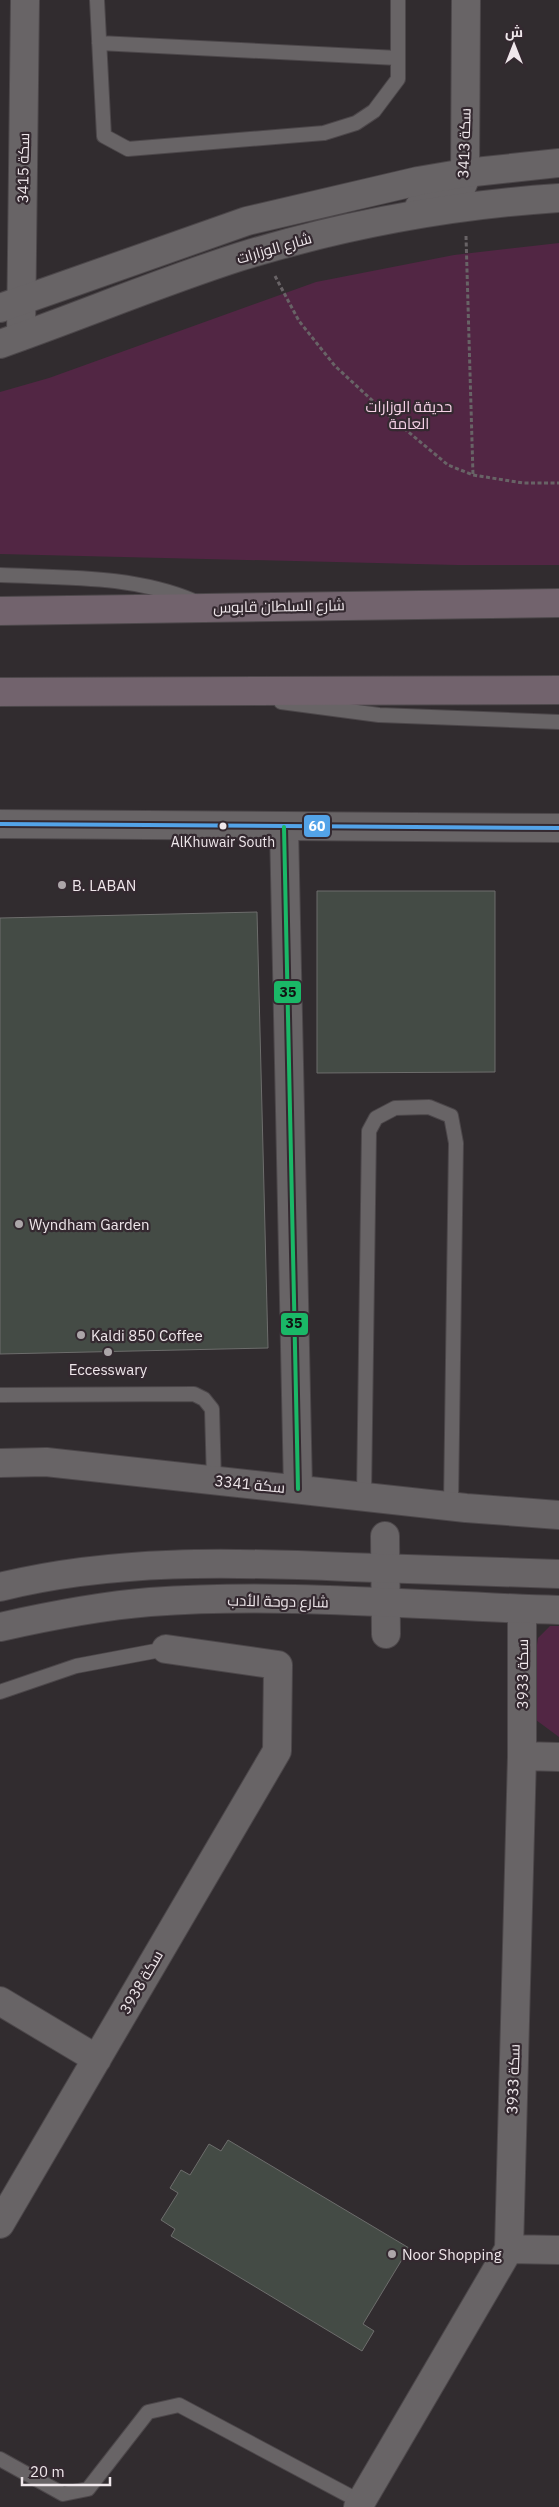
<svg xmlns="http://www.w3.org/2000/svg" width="559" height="2507" viewBox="0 0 559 2507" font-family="'IBM Plex Sans',Cairo,sans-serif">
<rect width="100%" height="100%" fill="#312c2f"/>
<path fill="#522644" d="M559 243V565H457L0 554V392L49 378 316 282 454 255Z
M550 1626H559V1737L536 1720 534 1665 538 1638Z"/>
<path fill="#444b45" stroke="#6d6d6c" d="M317 891H495V1072L317 1073Z
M257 912 268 1348 0 1354V918Z
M228 2140 409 2248 363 2324 374 2331 362 2351 171 2236 175 2229 161 2220 178 2193 170 2188 181 2170 190 2175 209 2144 221 2151Z"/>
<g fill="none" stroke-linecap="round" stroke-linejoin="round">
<g stroke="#4c474a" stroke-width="16">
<path id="lane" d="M97 0 104 136 128 149 324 133 356 123 374 111 398 79V0
M99 43 398 58
M0 575C65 578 133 575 194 601
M281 702 379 715 559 722
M0 1395 194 1394 204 1399 212 1409 214 1481
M364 1497 369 1131 376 1118 395 1108 429 1107 451 1116 456 1143 451 1505
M0 1692 76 1666 166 1649
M0 2459 63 2494 88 2489 148 2412 179 2405 361 2502"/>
</g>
<g stroke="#4c474a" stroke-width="30">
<path id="street" d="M419 207C438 202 458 201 465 179L466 0
M21 336 25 0
M284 827 298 1489
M0 1463 46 1462 466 1508 559 1515
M385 1536 386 1634
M522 1756 559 1757
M0 2001 97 2059
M0 2224 277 1751 278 1665 166 1649
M509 2249 559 2250
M358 2507 509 2249 522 1756V1609"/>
</g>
<g stroke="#4c474a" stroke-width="30">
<path id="secondary" d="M0 308 247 221 418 181 465 173 559 163
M0 344C80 316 158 283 239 257 343 225 450 205 559 198
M0 824 559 828
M0 1587C112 1559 232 1562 347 1567 418 1569 488 1572 559 1574
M0 1627C49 1616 100 1606 150 1602 285 1592 423 1606 559 1610"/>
</g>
<g stroke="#4c474a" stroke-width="30">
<path id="highway" d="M0 611 559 603
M0 692 559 690"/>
</g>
<path stroke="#686366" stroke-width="3" stroke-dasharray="4 2.5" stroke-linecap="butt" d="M466 236 473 475
M275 276 299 321 335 366 388 415 448 465 473 475 523 483H559"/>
<use href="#lane" stroke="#686466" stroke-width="14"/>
<use href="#street" stroke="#686466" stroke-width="28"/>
<use href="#secondary" stroke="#686466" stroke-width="28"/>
<use href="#highway" stroke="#72636d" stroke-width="28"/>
<g stroke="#342930" stroke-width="8">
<path id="bus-1" d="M0 824 559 828"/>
</g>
<g stroke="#342930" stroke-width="8">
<path id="bus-2" d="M284 827 298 1489"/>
</g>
<use href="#bus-1" stroke="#53a3e8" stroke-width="4"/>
<use href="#bus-2" stroke="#1ab867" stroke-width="4"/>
</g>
<circle fill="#efe7eb" stroke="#342930" stroke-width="2" cx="223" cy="826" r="4.5"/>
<g fill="#aca6a9" stroke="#342930" stroke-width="2">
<circle cx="62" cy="885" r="5"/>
<circle cx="19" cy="1224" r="5"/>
<circle cx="81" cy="1335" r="5"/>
<circle cx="108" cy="1352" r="5"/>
<circle cx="392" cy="2254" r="5"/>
</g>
<g text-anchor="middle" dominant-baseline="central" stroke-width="4.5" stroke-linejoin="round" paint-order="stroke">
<g font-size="14" fill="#efe7eb" stroke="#342930">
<text x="223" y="842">AlKhuwair South</text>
</g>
<g font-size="15" fill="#efe7eb" stroke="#342930">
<text transform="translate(464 143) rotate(-88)">سكة 3413</text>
<text transform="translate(23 168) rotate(-89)">سكة 3415</text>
<text transform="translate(274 248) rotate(-16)">شارع الوزارات</text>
<text transform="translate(279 606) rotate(-1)">شارع السلطان قابوس</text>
<text transform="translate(250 1484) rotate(6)">سكة 3341</text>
<text transform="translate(278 1601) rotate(1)">شارع دوحة الأدب</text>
<text transform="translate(522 1674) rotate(-90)">سكة 3933</text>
<text transform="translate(141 1982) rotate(-60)">سكة 3938</text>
<text transform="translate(513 2079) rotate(-88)">سكة 3933</text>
</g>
<g font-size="15" fill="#f6d2e7" stroke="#342930">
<text x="409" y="406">حديقة الوزارات<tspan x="409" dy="17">العامة</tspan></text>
</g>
<g font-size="15" fill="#efe7eb" stroke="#342930" text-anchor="start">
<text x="72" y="885">B. LABAN</text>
<text x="29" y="1224">Wyndham Garden</text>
<text x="91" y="1335">Kaldi 850 Coffee</text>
<text x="108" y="1369" text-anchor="middle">Eccesswary</text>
<text x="402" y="2254">Noor Shopping</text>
</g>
</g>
<g stroke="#342930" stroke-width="2">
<rect x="303" y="814" width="28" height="24" rx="5" fill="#53a3e8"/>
<rect x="273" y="980" width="29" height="24" rx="5" fill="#1ab867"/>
<rect x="280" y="1312" width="29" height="24" rx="5" fill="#1ab867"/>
</g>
<g font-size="14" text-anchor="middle" font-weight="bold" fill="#fff">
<text x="317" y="831">60</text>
</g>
<g font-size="14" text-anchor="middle" font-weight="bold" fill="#111">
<text x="288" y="997">35</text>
<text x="294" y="1328">35</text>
</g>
<g transform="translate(514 45)" stroke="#342930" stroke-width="4" paint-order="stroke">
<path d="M0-4L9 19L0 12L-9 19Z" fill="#efe7eb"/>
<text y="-8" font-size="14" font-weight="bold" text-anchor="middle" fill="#efe7eb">ش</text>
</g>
<path d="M22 2477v8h88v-8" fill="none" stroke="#efe7eb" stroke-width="2.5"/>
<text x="30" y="2477" font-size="15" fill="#efe7eb" stroke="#342930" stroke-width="4" paint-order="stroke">20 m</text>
</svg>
